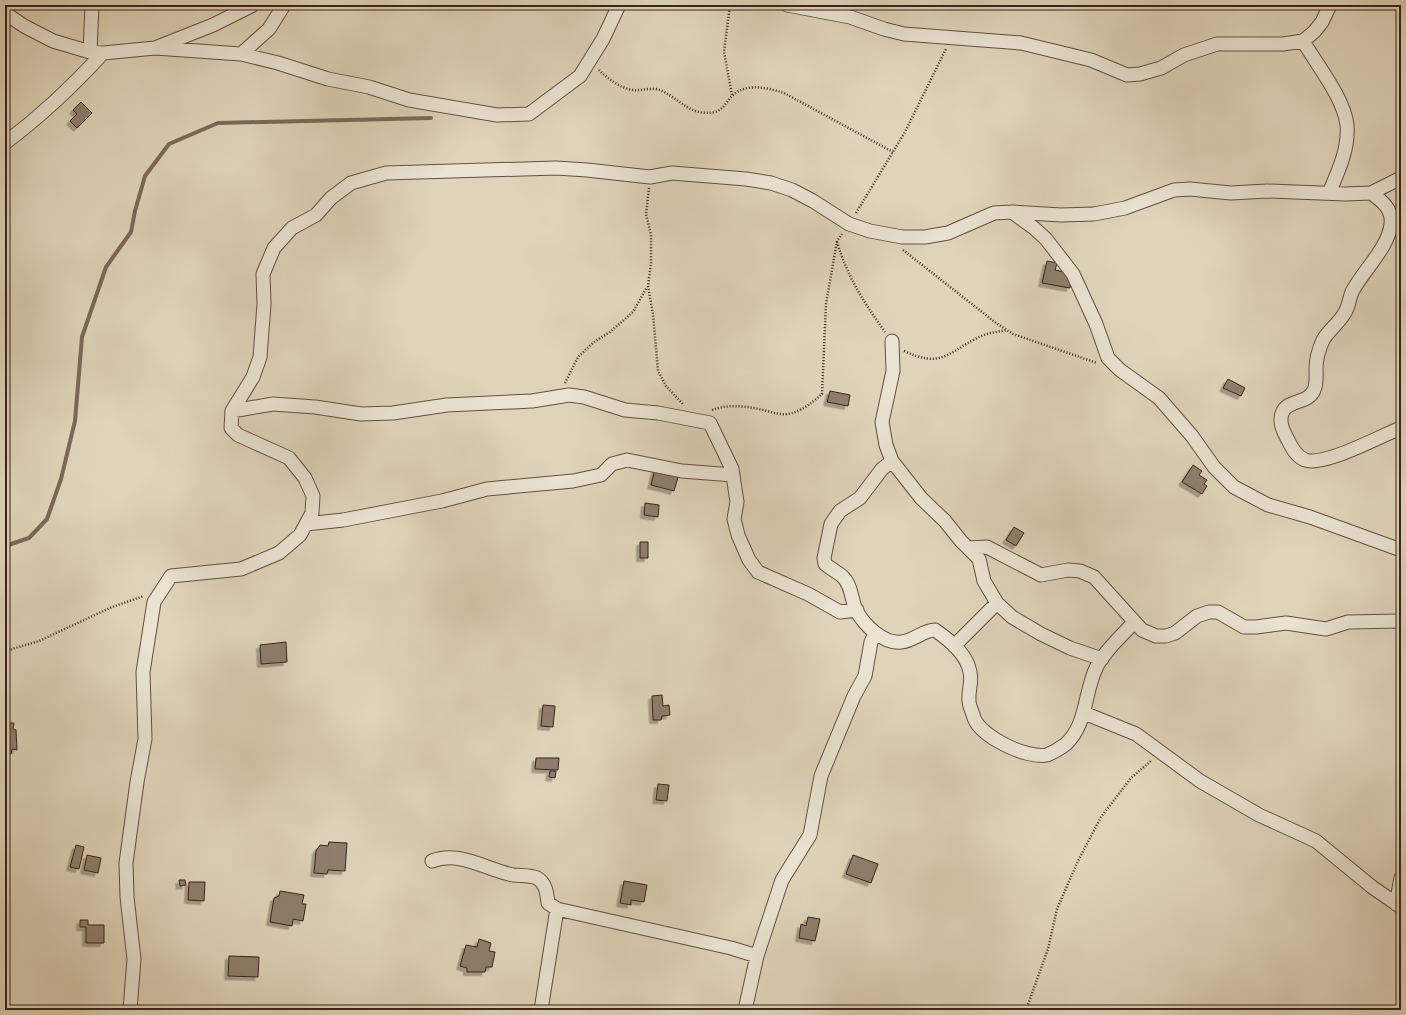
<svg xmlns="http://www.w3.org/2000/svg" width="1406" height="1015" viewBox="0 0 1406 1015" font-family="'IM FELL French Canon',serif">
<defs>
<filter id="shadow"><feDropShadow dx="-3.5" dy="3.5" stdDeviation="0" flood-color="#0004"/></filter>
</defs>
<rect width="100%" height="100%" fill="#dfd4ba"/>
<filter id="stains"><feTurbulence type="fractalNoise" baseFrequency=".005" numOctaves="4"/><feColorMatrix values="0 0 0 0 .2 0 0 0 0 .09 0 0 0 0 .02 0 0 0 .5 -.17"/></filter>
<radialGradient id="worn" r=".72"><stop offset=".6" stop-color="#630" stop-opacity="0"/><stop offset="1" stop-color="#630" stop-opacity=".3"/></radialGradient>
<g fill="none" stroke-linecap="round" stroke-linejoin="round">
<path stroke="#7b695a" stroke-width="4" d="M5 546 29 538 47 519 61 479 75 421 82 337 106 267 131 232 135 211 145 176 169 144 218 123 431 118"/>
</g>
<path fill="#8f7f6d" stroke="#39231a" filter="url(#shadow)" d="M81 102 92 113 77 128 70 121 77 114 73 110Z
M1047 261 1057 263 1055 270 1073 274 1070 288 1042 283Z
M1228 379 1245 388 1241 396 1223 388Z
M830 391 850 395 848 406 827 402Z
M1193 465 1202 471 1199 475 1207 480 1204 484 1207 486 1202 494 1182 482Z
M655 469 679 474 674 491 651 485Z
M645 503 659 505 658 517 644 515Z
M1014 527 1024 533 1016 546 1006 540Z
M640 542H648V558H640Z
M286 642 287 662 261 664 260 645Z
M662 695 663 706 669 705 670 715 662 716 661 720H653L652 696Z
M543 705 555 706 553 727 541 726Z
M5 723H14L13 729 16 730 17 750 12 749 11 754 5 753Z
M536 758H559L558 770 535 769Z
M550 771H556L555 778 549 777Z
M658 784 669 785 667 801 656 800Z
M329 842 347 843 345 871 328 870 327 874 314 873 316 851 320 845 328 846Z
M76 845 84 847 79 869 70 867Z
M87 855 101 858 98 873 84 870Z
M853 855 878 864 871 883 846 874Z
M179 880H185L186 885 180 886Z
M624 881 647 885 644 902 631 900V905L620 903Z
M189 882H205L204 901 188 900Z
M280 891 304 895 302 904H306L303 921 293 919 292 926 270 922 274 898 279 896Z
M808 917 820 919 815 941 799 938 801 924 806 926Z
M80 920H88V925H104V943H86V927H80Z
M479 939 491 943 489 951 495 952 492 967H486L485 972H467V968L460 966 466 945 477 947Z
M229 956 259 957 258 977 228 976Z"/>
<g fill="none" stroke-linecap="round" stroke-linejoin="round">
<g stroke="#624f42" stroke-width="15">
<path id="minor" d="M787 5 850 17 884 29 904 34 1021 43 1091 60 1127 75 1140 74 1161 68 1184 55 1217 44H1283L1303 41 1314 32 1322 22 1330 5
M5 13 24 26 53 41 90 52 103 53 155 48 213 25 253 5
M1303 41C1317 65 1344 98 1347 125 1349 149 1338 172 1329 193
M155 48 241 54 278 63 328 79 369 87 409 100 497 115 529 114 580 76 603 39 619 5
M90 52 92 5
M241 54 269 29 284 5
M5 143C41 116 72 87 103 53
M1371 193C1381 200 1393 209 1391 224 1389 247 1362 272 1352 292 1349 299 1349 307 1344 314 1338 324 1329 330 1323 340 1319 349 1316 359 1316 369 1316 376 1317 384 1314 390 1308 404 1290 399 1283 411 1278 421 1283 431 1288 440 1292 448 1296 456 1305 460 1324 467 1380 436 1401 428
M1012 212 1034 228 1046 239 1073 274 1096 324 1108 358 1120 370 1159 398 1192 436 1214 467 1234 487 1268 505 1310 517 1401 550
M892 341 893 371 882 422 886 445 892 461 921 498 945 521 961 541 979 559 984 581 997 603 1012 617 1041 634 1070 648 1102 659
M232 411 273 404 315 407 361 414 393 413 447 405 532 401 569 395 584 397 625 410 658 413 710 423 732 469 737 502 734 519 738 535 749 560 758 572 808 594 840 612 857 610
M892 461 882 469 860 498 840 511 831 524 824 558 825 564C830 568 837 572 842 576 852 585 851 599 856 610 864 625 883 644 901 642 914 641 923 630 935 630 948 639 962 650 968 665 974 681 968 687 969 701 969 706 973 713 974 718 981 737 1027 759 1047 755 1052 753 1062 747 1066 744 1088 723 1084 691 1097 666 1106 649 1122 636 1134 622
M306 524 343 520 442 501 487 489 573 481 601 475 612 464 627 460 682 471 733 475
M969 548 987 547 1041 575 1068 570 1080 571 1094 577 1142 630 1156 636H1166L1175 633 1197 616 1209 612H1218L1244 627H1256L1286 623 1326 629 1348 622 1401 621
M954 646 997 603
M1084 713 1136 734 1200 781 1259 815 1316 841 1372 887 1401 907
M432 861C459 850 487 870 513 875 521 876 530 875 537 878 546 883 547 894 548 903L557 909 731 948 757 956
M1396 904 1401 878
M130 1010 134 959 127 897 126 863 137 782 145 739 143 672 154 602 171 576 241 569 279 553 300 535 312 513 313 496 305 478 289 458 238 435 231 428 232 411 253 377 260 357 264 304 263 274 274 248 292 228 316 215 331 198 351 183 386 173 556 168 587 170 650 177 672 173 746 179 771 183 792 190 813 201 849 224 870 231 902 237H925L948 233 994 213 1012 212 1061 215 1094 214 1125 208 1174 190 1190 189 1231 193 1267 191 1345 194 1371 193 1401 178
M541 1010 557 909
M745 1010 757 956 782 880 810 835 821 776 854 696 865 676 871 642 875 634"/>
</g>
<path stroke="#39231a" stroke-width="2.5" stroke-dasharray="1 2" stroke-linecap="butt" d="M730 5 724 52 732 95
M599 70C608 79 620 88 633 90 642 91 651 87 660 90 679 98 690 117 715 112 723 110 727 101 732 96 746 82 768 88 784 93L893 152
M649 188 646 214 651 235V263L648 286 653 314 658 371 666 386 683 404
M856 213 905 132 946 49
M837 242C848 278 863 301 885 332
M903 250 996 323 1013 334 1097 363
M904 351C941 368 946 354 977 338 986 333 997 332 1007 330
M565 383 578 357 594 342 610 332 633 312 647 287
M712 410C728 404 746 406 763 410 769 411 775 414 781 414 796 416 812 403 822 394L826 304 837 241 842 234
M5 651 39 641 112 607 144 596
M1026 1010 1048 949 1057 909 1078 861 1101 817 1131 778 1151 761"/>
<use href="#minor" stroke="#eae3d2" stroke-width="13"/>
</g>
<rect width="1406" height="1015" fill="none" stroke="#dfd4ba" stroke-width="20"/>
<rect x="6" y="6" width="1394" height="1003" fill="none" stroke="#39231a" stroke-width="2"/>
<rect x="10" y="10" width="1386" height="995" fill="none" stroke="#39231a"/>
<rect width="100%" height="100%" filter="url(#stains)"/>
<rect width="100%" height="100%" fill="url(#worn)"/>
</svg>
